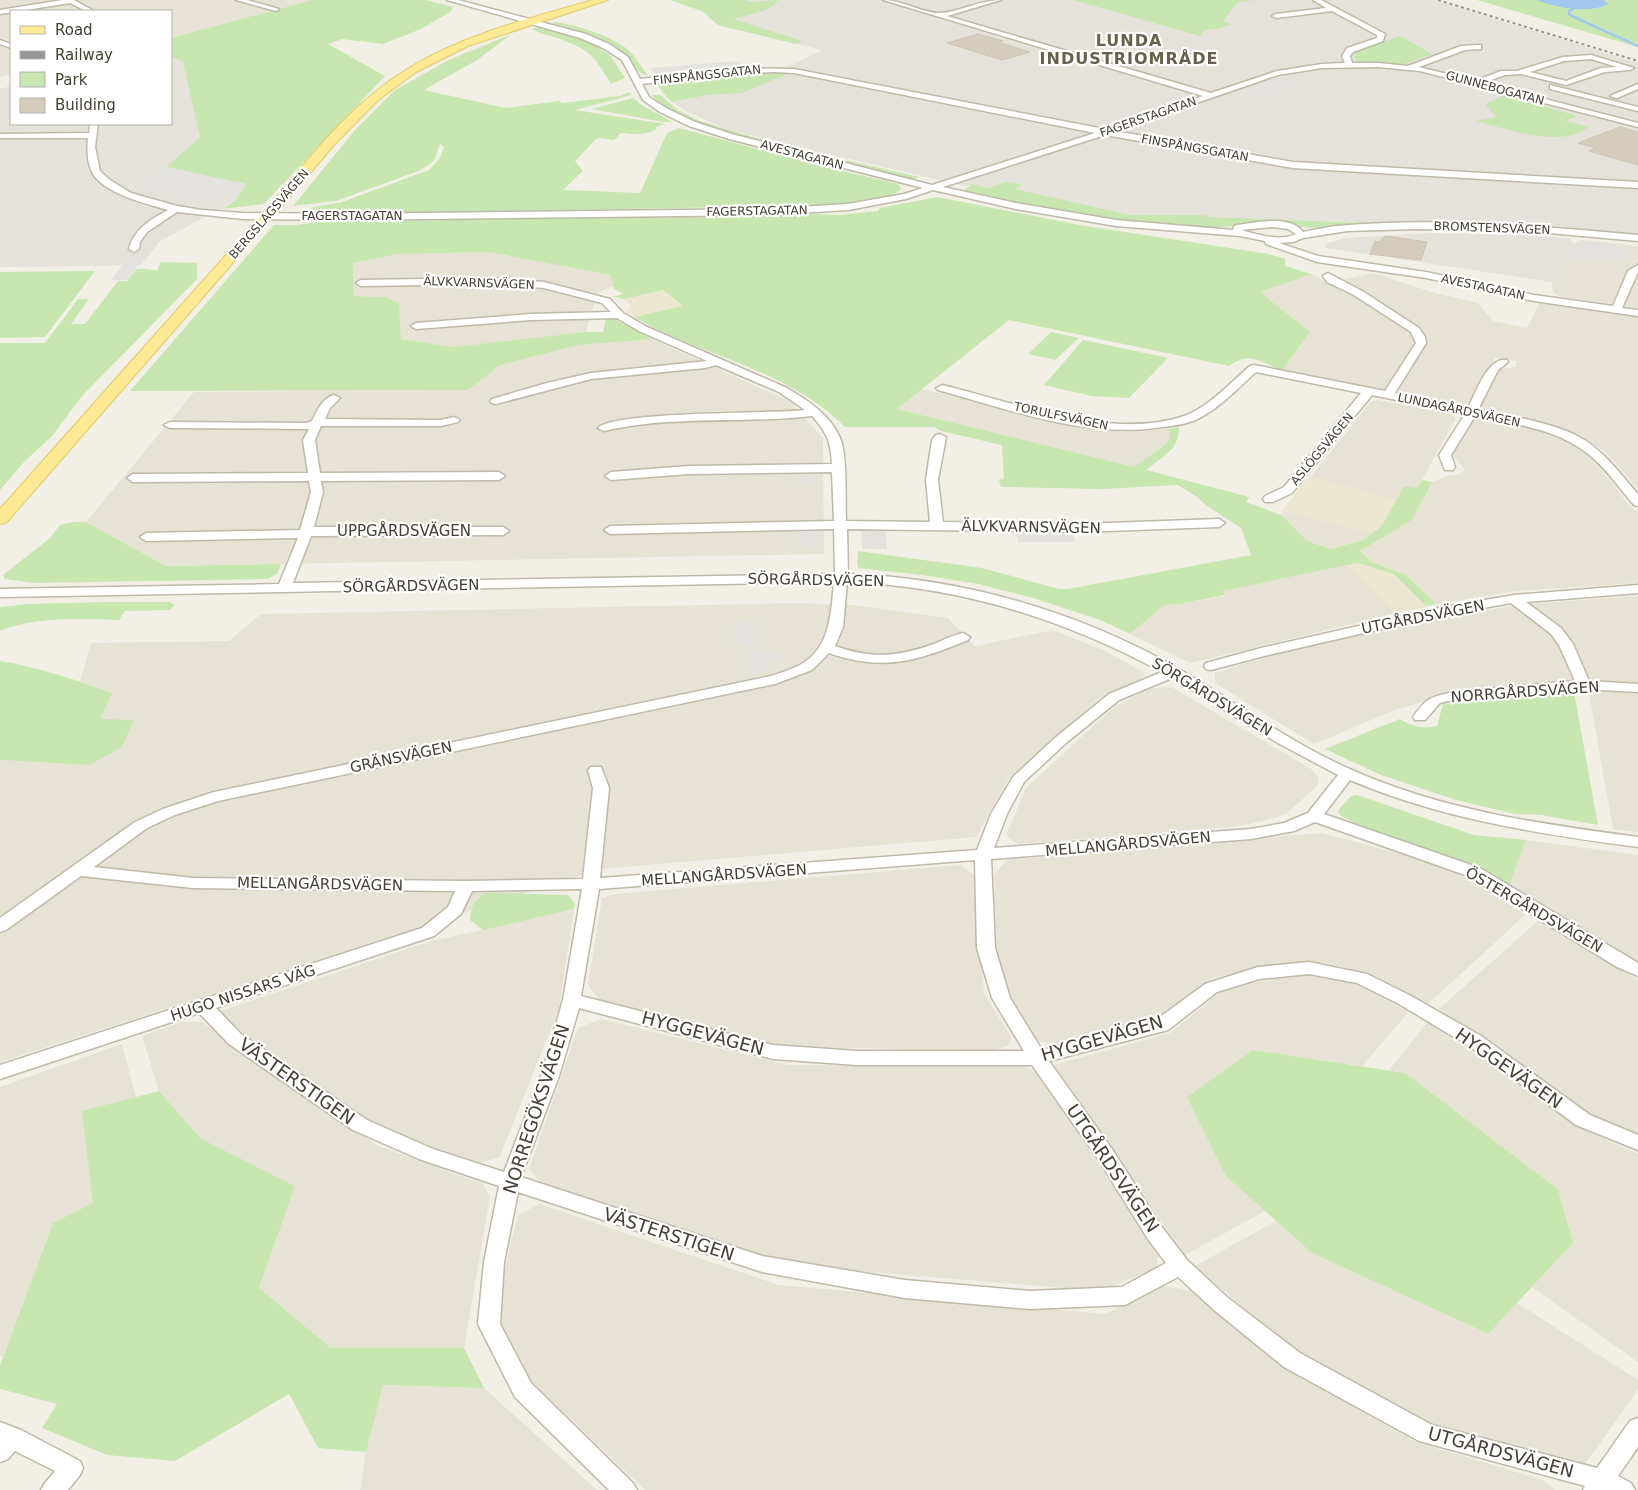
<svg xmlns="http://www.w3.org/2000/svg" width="1638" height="1490" viewBox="0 0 1638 1490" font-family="'DejaVu Sans',sans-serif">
<rect width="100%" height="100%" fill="#f2f0e6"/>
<path fill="#e6e2d4" d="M0 0H312L171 38V11H11V41L0 37Z
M0 46 11 50V74L0 77Z
M1583 240 1638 246V308L1559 296 1553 292 1552 282 1575 244 1578 241Z
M488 252 611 275 614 286 597 293 586 332 452 347 401 339 399 304 387 297 354 296 353 263 398 254Z
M1373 273 1435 293 1478 303 1493 321 1527 328 1540 302 1638 317V489L1605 451 1572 433 1530 421 1476 411 1500 369 1515 367 1517 361 1495 358 1465 408 1395 394 1426 343 1418 328 1338 281Z
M1311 274 1359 299 1398 323 1415 337 1413 345 1386 389 1377 390 1282 371 1310 332 1259 291Z
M652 339 789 401 823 438 824 554 166 566 86 522 194 392 468 390 500 365 579 345Z
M922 389 1097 429 1123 432 1168 429 1170 437 1166 444 1134 467 897 409Z
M1377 400 1448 412 1456 418 1422 480 1416 488 1404 487 1382 526 1363 540 1331 549 1307 541 1281 515 1370 402Z
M1483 419 1543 431 1576 445 1589 454 1629 505 1638 512V583L1516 591 1436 604 1406 575 1372 562 1360 551 1412 520 1432 482 1447 476 1461 474 1465 469 1452 455 1473 420Z
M1358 563 1426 606 1190 663 1130 634 1164 605 1180 604 1225 596 1221 591Z
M1638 596V685L1595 681 1587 677 1527 604Z
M796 603 852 605 948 618 975 646 1053 630 1105 651 1145 673 1140 680 1103 695 1007 781 976 837 601 869 0 1062V760L89 765 101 720 112 693 80 681 91 643 229 641 261 614Z
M1518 605 1555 634 1578 683 1442 696 1395 710 1314 744 1215 683V673L1272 655 1373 630Z
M1161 687 1173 688 1310 768 1319 778 1316 787 1286 814 1263 821 1232 827 1017 844 1006 835 1026 788 1115 706 1147 690Z
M1588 688 1638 692V832L1613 829Z
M1322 833 1427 861 1472 880 1525 915 1428 1004 1359 971 1327 963 1281 964 1212 978 1166 1015 1061 1046 1038 1041 1000 988 996 939 994 874 1007 860Z
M1526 840 1638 855V964L1509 886Z
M961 865 974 875 984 993 1011 1037 1009 1045 995 1050 774 1047 601 1002 588 985 602 898 615 894Z
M574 909 559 1009 499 1158 479 1162 387 1132 251 1041 220 1011 428 942Z
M1539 920 1638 980V1138L1596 1120 1439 1009Z
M1314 974 1359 985 1409 1012 1362 1066 1253 1050 1226 1175 1265 1211 1185 1255 1054 1065 1170 1033 1221 992 1245 983Z
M601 1019 787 1065 1023 1066 1037 1072 1158 1253 1157 1268 1100 1291 787 1265 542 1185 529 1169 578 1028Z
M182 1022H202L378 1146 483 1184 490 1197 464 1348H331L259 1288 295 1186 200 1138 159 1091 142 1036Z
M1428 1022 1591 1133 1638 1154V1362L1532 1287 1573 1243 1558 1189 1405 1073 1389 1070Z
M122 1044 136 1097 83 1111 93 1203 53 1223 3 1356H0V1087Z
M539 1204 779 1285 1105 1314 1164 1286 1192 1291 1276 1362 1415 1442 1543 1480 1555 1490H645L533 1383 501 1328 499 1291 518 1215Z
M1276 1221 1312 1253 1487 1334 1517 1303 1638 1380V1390L1582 1468 1433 1428 1298 1354 1195 1266Z
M382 1385 484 1388 597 1490H360L366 1452Z"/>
<path fill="#e5e1db" d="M670 0H1434L1638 63V235L1512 223 1463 221 1393 224 1210 217 1203 215H1130L1014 189 1021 185 1005 182 988 188 970 183V186H965L777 142 727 129 688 112 672 102 708 95 742 93 780 77 802 70 787 67 822 50 718 25 702 11Z
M171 52 187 62 200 137 167 167 246 184 235 201 160 241 141 265 0 267V89L11 86V124H171Z
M1429 233 1522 235 1569 238 1575 244 1552 282 1326 248 1325 244 1345 238Z"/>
<path fill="#ebe7d0" d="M663 290 683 306 634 317 627 312 631 305 624 299Z
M1310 476 1399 500 1384 527 1365 533 1281 512Z
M1358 563 1394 574 1428 607 1395 613 1348 565Z"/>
<path fill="#c8e6af" d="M312 0H426L453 7 450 12 421 29 383 44 342 39 328 44 385 76 264 204 222 209 235 201 246 184 166 167 200 137 183 62 171 56V38Z
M670 0H746L750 2 778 0C770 13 747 14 734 19L802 41 795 44 718 25 702 11Z
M1073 0H1255L1238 2 1223 21 1232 24 1218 29H1206L1200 36Z
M1477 0H1638V47Z
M556 22C579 26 606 34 626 48 635 55 641 67 648 76 633 72 627 55 614 46 596 33 572 29 552 23Z
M539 27 574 36 592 43 593 45 610 55 625 78 611 84C594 55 589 49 557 38 548 35 540 34 532 29Z
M512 34 477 60 424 90 506 108 559 101 562 103 620 96 629 92 632 95 575 110 665 124 656 127 657 129C645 136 634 134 621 133L614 140 597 138 575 161 583 171 563 190 640 193 667 133 679 128 821 166 898 184 901 189C890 204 819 205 799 206L338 214 310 209 313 207 342 202 429 170 440 158 444 147 440 144 434 161 421 170 336 201 293 206 356 129 395 90 449 60Z
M1400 36 1432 54 1403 65 1359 63 1354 58 1357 51Z
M753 72 788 74 742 93 708 95 672 102 663 93 657 84Z
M651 95H660L678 110 700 121 763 140 760 141C724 131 679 123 651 95Z
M1505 95 1577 116 1566 121 1589 127C1561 149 1507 129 1476 121L1496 117 1485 104Z
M633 98 643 106 673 122H664L591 109Z
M776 144 919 177 914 179 894 175 773 145Z
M1005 182 1022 184 1015 189 1130 215H1204L1210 217 1393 224 1311 228 1270 223 1223 227H1190L1117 221 1046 209 964 190 970 186 969 183 988 188Z
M937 197 1079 225 1269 254 1285 259V266L1311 274 1260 292 1310 332 1282 371C1263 363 1250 350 1229 366L1009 320 897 409 1134 467 1166 444 1170 437 1168 429 1179 427C1179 452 1162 455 1147 470L1249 497 1246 502 1281 515 1307 541 1331 549 1363 540 1382 526 1404 486 1416 488 1422 480 1432 482 1412 520 1360 551 1372 562 1406 575 1436 604 1426 606 1394 574 1358 563 1222 591 1225 595 1180 604 1164 605 1130 634 1100 620 1030 597 978 584 922 575 858 568 857 563 858 551 982 568 1059 589H1068L1251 555 1241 528 1207 506 1197 497 1178 485 1102 489 1001 487 999 480 1004 479 1002 445 941 431 934 427H845C788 369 703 357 634 317L683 306 663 290 624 299 613 297 623 294 614 289 611 275 488 252 398 254 353 263 354 296 387 297 399 304 401 339 452 347 586 332H603L606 318H612L652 339 579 345 500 365 468 390 130 391 274 225H295L318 222 819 214 838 215 878 211 880 208Z
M161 262 197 263V279L82 396 52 436 24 462 0 490V343H45L78 299H89L71 324H85L118 281H127L136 269H148L157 271Z
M95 271 45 337 0 338V272Z
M1051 332 1079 338 1055 360 1028 354Z
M1083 340 1168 358 1129 398 1092 396 1044 385Z
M74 522H86L166 566 281 564 277 574 268 579 34 583 5 579 3 575 50 538 60 525Z
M103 602H170L175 606 169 610 125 611 119 620C79 619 38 616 0 631V607L29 604Z
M0 661C39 667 76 680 112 693L101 719 134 720 122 747 89 765 0 760Z
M1574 692 1598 825 1541 815 1515 814 1456 800 1381 775 1325 749 1400 719C1413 727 1422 729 1437 726L1443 704Z
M1357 795 1474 835 1526 840 1509 886 1479 869 1357 824 1341 816 1338 812 1340 808 1351 796Z
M486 893 568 895 575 904 574 909 483 930 470 920C471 906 474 900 486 893Z
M1253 1050 1405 1073 1558 1189 1573 1243 1488 1334 1312 1253 1226 1176 1187 1097Z
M159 1091 200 1138 295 1186 259 1288 331 1348H464L484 1388 383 1385 366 1452 318 1448 289 1394 175 1461 107 1455 42 1428 57 1404 0 1389V1365L53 1223 93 1203 82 1111Z"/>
<path fill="#e3e2de" d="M737 61 742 65 679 70 680 72 656 75 651 68Z
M1529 75 1638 103V108L1521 78Z
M1287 76 1304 81 1286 87 1291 89 1267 96 1262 95 1247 100 1231 95Z
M166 167 246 184 208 205 128 187Z
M1583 240 1625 248 1622 260 1619 262 1611 260 1607 264 1568 257 1578 241Z
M130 255H145L127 280H111Z
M798 470H815L816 486H798Z
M798 529H820V548H798Z
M861 530H886L887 549H862Z
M1016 531H1072L1075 542H1018Z
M735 621H756L758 654H782V662H765L770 671 746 674 745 644 734 643Z"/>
<path fill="#a3c8ef" d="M1536 0H1603L1609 4C1587 14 1558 8 1536 0Z"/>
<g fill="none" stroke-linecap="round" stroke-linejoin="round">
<path stroke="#a3c8ef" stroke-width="2.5" d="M1573 9 1569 11V14L1574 17 1638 46"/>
</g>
<path fill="#d4cdbb" stroke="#cec5af" d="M978 34 1003 41 998 42 1030 52 1002 60 947 43Z
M1620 127 1638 132V165L1589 151 1596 148 1578 143Z
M1385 236 1427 242 1421 260 1370 254 1375 241 1379 242Z"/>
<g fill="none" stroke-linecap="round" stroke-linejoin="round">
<g stroke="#beb9a8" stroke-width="3">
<path id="minor" d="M63 0H74L94 11H86L70 3 0 14V10Z
M236 0H247L279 9 276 11Z
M447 0H458L586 34 609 44 628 57 640 79 735 68 794 69 1104 129 1203 96 883 0C902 0 925 14 940 13 960 12 979 0 1001 0L947 16 1211 93 1277 71 1322 64 1345 63 1342 56 1347 48 1377 38V35L1332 11 1276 18 1272 16 1276 14 1326 8 1313 0H1321L1385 34 1383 41 1353 52 1350 56 1352 63H1378L1408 66 1461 46 1478 45H1481V49L1465 50 1419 67 1475 81 1501 71H1517L1563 57 1591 55 1634 68 1630 70 1605 72 1566 85 1521 74 1505 75 1483 83 1638 123V127L1420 71 1378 67 1322 68 1278 75 1115 131 1293 162 1638 182V188L1293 168 1105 135 943 187 1016 203 1116 220 1233 230 1234 226 1237 225C1255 223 1290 214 1303 232 1315 230 1326 227 1337 226 1437 217 1538 226 1638 235V241L1515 230 1415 229 1347 231 1303 238 1293 242 1279 243 1318 256 1426 272 1534 295 1613 306 1628 271 1638 265V272L1622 308 1638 310V316L1534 301 1426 278 1317 262 1266 244 1265 241 1240 236 1116 226 1016 209 933 190 906 199 848 210 766 215 343 220 243 219 177 212 147 232 140 242 139 249 134 252 129 249C134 229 151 219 168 210 147 204 102 193 92 172 87 163 87 147 88 138H0V134L89 133 90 124H98L95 147 100 171 110 180 131 193 177 206 202 210 243 213 343 214 766 209 848 204 904 194 923 188 729 139 689 126 660 112 643 100 622 60 603 48 580 38ZM1591 59 1617 67 1601 68 1566 81 1530 72 1564 61ZM774 72 794 73 1095 133 932 185 735 135 695 122 666 108 649 97 642 84 716 75ZM1272 227 1288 229 1296 234C1279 242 1257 234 1241 230Z
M0 40 11 44V48L0 44Z
M1638 84V89L1617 98 1610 96Z
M1550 85 1638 107V111L1550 89Z
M1328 273 1362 291 1419 328 1425 337 1426 343 1395 393 1468 408C1475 394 1488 356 1507 360L1508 362 1498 370 1478 410C1510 416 1553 422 1581 438 1604 451 1621 475 1638 494V506L1634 505C1620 489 1608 471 1593 458 1561 429 1515 424 1475 416L1451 455 1455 467 1453 470H1445L1439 455 1465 414 1372 395 1292 493 1273 502H1265L1263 499 1265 496 1284 487 1361 393 1256 372C1237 389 1217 411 1193 421 1184 424 1173 426 1163 427 1087 439 1010 410 938 390L936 388 942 385C1014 402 1111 441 1184 416 1209 407 1230 383 1250 366L1254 365 1385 391 1416 343 1411 332 1354 295 1327 282 1323 276Z
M490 278 544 282 610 299 623 313 647 327 787 388C809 401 838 420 843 448 847 472 845 497 846 521L930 522 926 480 932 440 936 435 940 434 946 437 938 480 943 522 1080 524 1219 519 1225 523 1219 527 1080 532 847 529 848 574C964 578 1079 612 1179 669 1237 703 1292 744 1354 771 1445 811 1541 824 1638 837V847C1540 834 1442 819 1350 780L1324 814 1480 868 1638 963V976L1617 967 1468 876 1315 822 1294 831 1251 839 991 859 995 948 1010 998 1042 1050 1156 1020 1205 984 1258 967 1309 962 1367 974 1411 996 1481 1036 1590 1115 1638 1135V1150L1576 1125 1469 1046 1399 1004 1357 983 1309 974 1259 979 1217 992 1168 1030 1049 1061 1112 1149 1162 1227 1187 1260 1228 1298 1300 1353 1432 1425 1597 1468 1630 1421 1638 1418V1447L1618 1476 1631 1483 1635 1490H1583L1585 1486 1419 1441 1284 1367 1214 1310 1178 1277 1125 1305 1030 1309 905 1298 762 1272 518 1192 504 1262 500 1324 531 1383 633 1483 637 1490H609L515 1397 478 1324 484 1262 499 1186 419 1159 353 1130 229 1044 199 1013 0 1079V1065L422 928 448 907 455 891 193 888 81 876 6 930 0 932V918L135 822 163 809 214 792 771 676C781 673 791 669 800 665 831 648 831 612 834 582L0 597V589L279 584 298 538 146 541 140 537 146 533 300 530 311 492 309 481 133 482 127 478 133 474 308 473 303 440 309 429 170 428 164 425 170 422 306 423 312 421C317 411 322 398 334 395L340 398 330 408 325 419 441 420 454 417 460 420 458 422 441 426H321L315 440 320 473 499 472 505 476 499 480 321 481 323 492 314 527H503L509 531 503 535 311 536 293 583 835 574 834 529 610 534 604 530 610 526 834 521 832 472 689 474 611 480 605 476 611 472 689 466 832 464C831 443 827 432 812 416 743 424 672 415 604 431L598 428C614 411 771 414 805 410L779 392 716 365 705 368 591 379 496 404 492 403 490 401 492 399 547 383 591 373 707 361 639 331 617 318 531 320 416 329 411 326 416 323 531 314 611 312 602 303 544 288 490 284 361 286 356 283 361 280ZM847 582C959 586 1064 619 1162 672L1109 694 1056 737 1013 777 991 814 977 850 600 878 609 788 601 767H591L588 770 593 788 583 879 466 881 193 878 94 867 147 828 175 815 218 801 775 684 812 670 829 653C884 672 917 661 968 640L970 637 963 633C953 635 943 640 934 644 897 657 872 659 835 646L843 627ZM1172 678 1276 742 1338 775 1308 813 1284 823 1251 829 994 848 1007 814 1024 782 1066 743 1119 700ZM975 860 977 948 992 998 1024 1051H857L773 1045 581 996 599 889ZM582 889 563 1000 541 1076 504 1172 433 1149 367 1120 241 1034 216 1008 434 936 461 914 472 891ZM579 1008 773 1059 857 1065H1032L1098 1159 1148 1239 1166 1263 1122 1287 1030 1291 905 1280 762 1256 521 1177 559 1076Z
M1638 585V593L1526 602 1561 628 1573 644 1589 681 1638 684V692L1584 689 1453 700 1440 703 1425 720H1415L1413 717C1426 698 1431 697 1453 692L1575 681 1559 645 1551 634 1511 603 1438 616 1264 656 1211 670 1206 669 1204 666 1206 663 1261 648 1438 608 1514 595Z
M0 1422 21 1430 80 1461 83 1468 80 1475 68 1490H41L45 1483 55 1471 15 1451 8 1459 0 1462Z"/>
</g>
<g stroke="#e1c965" stroke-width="2">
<path id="major" d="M593 0H608L468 46 416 72 377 101 333 146 279 210 6 523 0 524V509C84 415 167 321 251 227 300 171 344 107 409 68 465 34 531 18 593 0Z"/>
</g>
<use href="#minor" fill="#fff" fill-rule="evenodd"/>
<use href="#major" fill="#fcea95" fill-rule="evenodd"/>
<path stroke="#959595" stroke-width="2" stroke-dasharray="3 3" stroke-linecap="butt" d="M1438 0 1638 61"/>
</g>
<g text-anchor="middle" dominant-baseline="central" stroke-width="4.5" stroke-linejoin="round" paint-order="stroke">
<g font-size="12" fill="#454035" stroke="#fff">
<text transform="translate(707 75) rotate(-6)">FINSPÅNGSGATAN</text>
<text transform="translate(1495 88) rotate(15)">GUNNEBOGATAN</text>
<text transform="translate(1148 117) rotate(-19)">FAGERSTAGATAN</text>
<text transform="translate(1195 148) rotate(10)">FINSPÅNGSGATAN</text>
<text transform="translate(802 155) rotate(15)">AVESTAGATAN</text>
<text transform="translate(757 211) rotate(-1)">FAGERSTAGATAN</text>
<text transform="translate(269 214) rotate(-49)">BERGSLAGSVÄGEN</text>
<text x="352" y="216">FAGERSTAGATAN</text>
<text transform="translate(1492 228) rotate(2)">BROMSTENSVÄGEN</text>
<text transform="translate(479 283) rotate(2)">ÄLVKVARNSVÄGEN</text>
<text transform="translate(1483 287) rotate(12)">AVESTAGATAN</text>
<text transform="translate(1459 410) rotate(12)">LUNDAGÅRDSVÄGEN</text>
<text transform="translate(1061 416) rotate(12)">TORULFSVÄGEN</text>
<text transform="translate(1322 449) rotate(-50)">ASLÖGSVÄGEN</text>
</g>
<g font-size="15" fill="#454035" stroke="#fff">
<text transform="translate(1031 527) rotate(1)">ÄLVKVARNSVÄGEN</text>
<text x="404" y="531">UPPGÅRDSVÄGEN</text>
<text transform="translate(816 580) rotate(1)">SÖRGÅRDSVÄGEN</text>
<text transform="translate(411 586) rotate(-1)">SÖRGÅRDSVÄGEN</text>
<text transform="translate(1423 617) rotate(-11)">UTGÅRDSVÄGEN</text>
<text transform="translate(1525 692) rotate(-4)">NORRGÅRDSVÄGEN</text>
<text transform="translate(1212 697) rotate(31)">SÖRGÅRDSVÄGEN</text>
<text transform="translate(401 757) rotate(-12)">GRÄNSVÄGEN</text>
<text transform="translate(1128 844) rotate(-5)">MELLANGÅRDSVÄGEN</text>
<text transform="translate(724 875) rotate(-4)">MELLANGÅRDSVÄGEN</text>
<text transform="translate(320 884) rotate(1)">MELLANGÅRDSVÄGEN</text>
<text transform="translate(1534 910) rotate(30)">ÖSTERGÅRDSVÄGEN</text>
<text transform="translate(243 993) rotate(-18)">HUGO NISSARS VÄG</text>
</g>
<g font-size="16" font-weight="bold" letter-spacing="1" fill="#68604d" stroke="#fff">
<text x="1129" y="40">LUNDA<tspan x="1129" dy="18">INDUSTRIOMRÅDE</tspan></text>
</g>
<g font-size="18" fill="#454035" stroke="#fff">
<text transform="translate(703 1033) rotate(15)">HYGGEVÄGEN</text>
<text transform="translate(1102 1038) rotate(-16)">HYGGEVÄGEN</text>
<text transform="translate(1509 1068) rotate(35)">HYGGEVÄGEN</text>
<text transform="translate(297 1081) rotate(35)">VÄSTERSTIGEN</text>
<text transform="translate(536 1109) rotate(-72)">NORREGÖKSVÄGEN</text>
<text transform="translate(1113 1168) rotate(56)">UTGÅRDSVÄGEN</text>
<text transform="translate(669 1234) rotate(18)">VÄSTERSTIGEN</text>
<text transform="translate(1501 1452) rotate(15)">UTGÅRDSVÄGEN</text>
</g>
</g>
<rect x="10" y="10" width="162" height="115" fill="#ffffff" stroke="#b5b3ae"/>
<rect x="20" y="26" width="25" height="8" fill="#fcea95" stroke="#b5b3ae"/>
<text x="55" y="35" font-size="15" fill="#454035">Road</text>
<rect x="20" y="51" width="25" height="8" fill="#959595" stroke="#b5b3ae"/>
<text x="55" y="60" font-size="15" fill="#454035">Railway</text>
<rect x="20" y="72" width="25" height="15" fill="#c8e6af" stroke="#b5b3ae"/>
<text x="55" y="85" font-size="15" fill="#454035">Park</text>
<rect x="20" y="98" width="25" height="15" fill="#d4cdbb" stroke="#b5b3ae"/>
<text x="55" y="110" font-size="15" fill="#454035">Building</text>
</svg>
